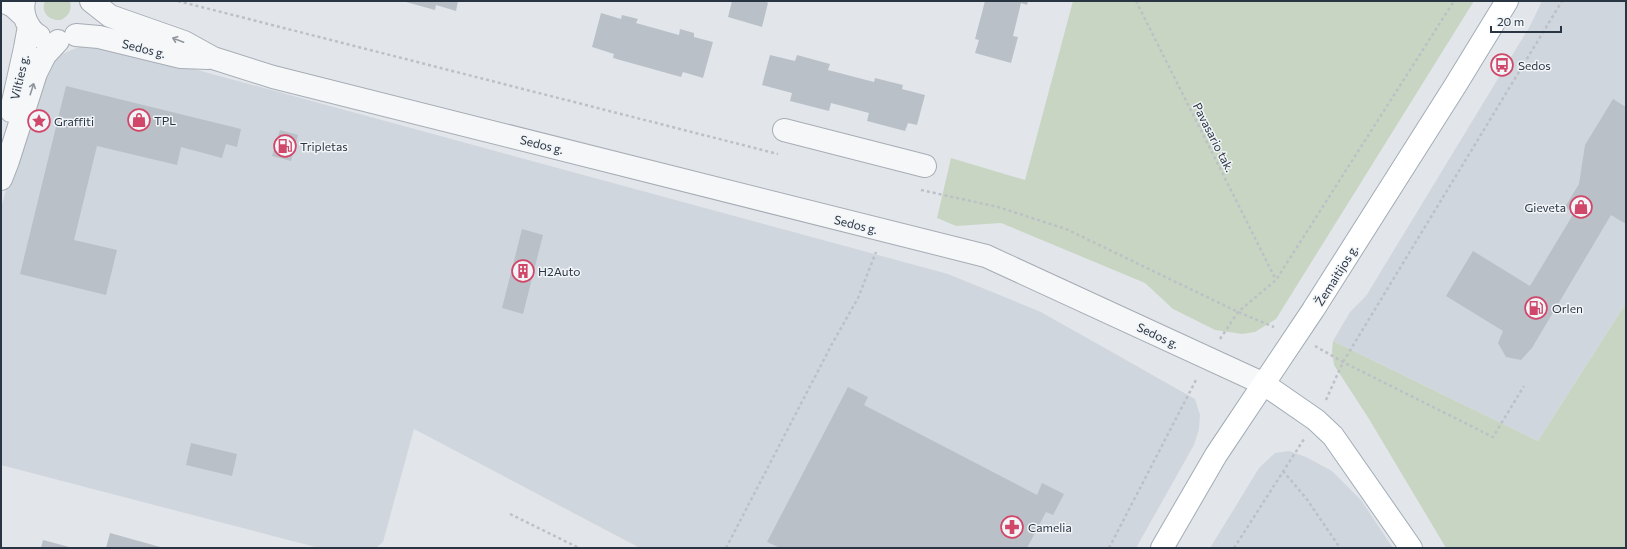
<svg xmlns="http://www.w3.org/2000/svg" width="1627" height="549" viewBox="0 0 1627 549" font-family="Commissioner,sans-serif">
<rect width="100%" height="100%" fill="#e2e6eb"/>
<path fill="#d0d6dd" d="M1542 1H1626V303L1538 441 1333 341 1350 312 1366 296 1530 26Z
M94 44 113 47 948 274 1041 312 1195 399 1200 415 1199 429 1194 445 1136 548H640L414 429 383 542 376 548H319L1 465V208L10 176 46 69 60 55 79 47Z
M1289 451 1306 457 1332 471 1361 500 1393 548H1210L1259 468 1275 453Z"/>
<path fill="#c9d5c3" d="M45 1H70C72 10 69 16 61 20 50 21 40 13 45 1Z
M1073 1H1474L1276 319 1255 332 1242 334 1215 330 1173 309 1145 283 1001 223 956 226 937 218 951 158 1025 180Z
M1626 303V548H1446L1369 419 1334 365 1332 351 1333 341 1538 441Z"/>
<path fill="#b9c0c8" d="M406 1H458L456 11 436 5 435 10 406 2Z
M732 1H765L768 3 762 27 728 17Z
M985 1H1028L1027 5 1021 3 1013 36 1018 37 1011 63 975 53 979 40 975 39Z
M601 13 621 19 622 15 638 19 636 23 679 35 680 29 694 33V37L713 42 703 78 683 72 681 77 613 58 614 54 592 47Z
M770 55 795 61 797 55 830 64 828 70 874 82 875 78 903 85 902 89 925 95 917 125 908 123 905 131 867 121 869 113 831 103 829 111 790 101 792 93 762 85Z
M66 86 241 129 237 147 226 144 222 158 181 147 177 165 97 146 74 240 117 250 106 295 20 274Z
M1613 99 1626 107V224L1611 215 1532 348 1521 360 1506 357 1498 343 1503 331 1446 296 1473 251 1530 286 1574 213 1565 207 1579 184 1585 145Z
M280 130 298 135 291 161 272 156Z
M522 229 543 235 523 314 502 308Z
M848 387 868 397 864 405 1037 495 1042 483 1064 494 1053 515 1046 512 1027 548H780L767 542Z
M191 443 237 454 232 476 186 465Z
M110 533 164 548H106Z
M43 540 73 548H41Z"/>
<g fill="none" stroke-linecap="round" stroke-linejoin="round">
<g stroke="#a7adb5" stroke-width="24">
<path id="minor" d="M2 1 13 6 24 16
M24 1C21 14 28 30 39 36
M91 1 110 16 184 42 213 58 273 77 986 256 1264 384
M76 35 99 37 181 57 208 58
M11 111 25 48 29 26
M784 130 925 166
M1 179 8 161 36 73 45 55 58 41"/>
</g>
<g stroke="#a1acb6" stroke-width="24">
<path id="major" d="M1264 384 1316 420 1333 436 1411 548
M1162 548 1216 455 1313 310 1455 86 1507 1"/>
</g>
<path stroke="#bcc1c6" stroke-width="2.5" stroke-dasharray="3 3" stroke-linecap="butt" d="M178 1 778 154
M1136 1 1276 280
M921 190 998 207 1066 229 1238 312 1274 327
M1220 339 1238 312 1276 280 1454 1
M1315 346 1343 362 1493 437 1524 386
M1326 400 1343 362 1562 1
M1283 471 1306 498 1340 548
M510 514 579 548
M726 548 832 344 858 298 876 252
M1109 548 1197 378
M1234 548 1304 439"/>
<use href="#minor" stroke="#f5f7f9" stroke-width="22"/>
<use href="#major" stroke="#fff" stroke-width="22"/>
</g>
<defs><path id="oneway-shaft" d="M-6 0H5M1.5-3L5.5 0L1.5 3" fill="none" stroke-width="1.6" stroke-linecap="round" stroke-linejoin="round"/></defs>
<g stroke="#90969e">
<use href="#oneway-shaft" transform="translate(178 40) rotate(-159)"/>
<use href="#oneway-shaft" transform="translate(32 89) rotate(-72)"/>
</g>
<defs>
<g id="bus-ring" transform="scale(1.15)"><circle r="9.5" fill="#f2f5f8" stroke="#d04769" stroke-width="1.5"/><path d="M-5-6H5V4H4V6H2V4H-2V6H-4V4H-5ZM-3.5-4V0h7V-4ZM-3.5 1.2v1.5H-2V1.2ZM2 1.2v1.5H3.5V1.2Z" fill="#d04769"/></g>
<g id="shop-ring" transform="scale(1.15)"><circle r="9.5" fill="#f2f5f8" stroke="#d04769" stroke-width="1.5"/><path d="M-5-2.5h2.3a2.7 3.5 0 0 1 5.4 0H5L5.5 6h-11ZM-1.5-2.5h3a1.5 2.3 0 0 0-3 0Z" fill="#d04769"/></g>
<g id="sight-ring" transform="scale(1.15)"><circle r="9.5" fill="#f2f5f8" stroke="#d04769" stroke-width="1.5"/><path d="M0-6L1.8-2.2L6-1.7L2.9 1.2L3.7 5.4L0 3.3L-3.7 5.4L-2.9 1.2L-6-1.7L-1.8-2.2Z" fill="#d04769"/></g>
<g id="fuel-ring" transform="scale(1.15)"><circle r="9.5" fill="#f2f5f8" stroke="#d04769" stroke-width="1.5"/><path d="M-5.5-6h7V0h2V4h1.3V-2.5L3-4.5l.8-.8L6-3V5H2.5V1h-1V6h-7ZM-4.2-4.7v3.2H.2V-4.7Z" fill="#d04769"/></g>
<g id="building-ring" transform="scale(1.15)"><circle r="9.5" fill="#f2f5f8" stroke="#d04769" stroke-width="1.5"/><path d="M-4-6H4V6H1V3H-1V6H-4ZM-2.5-4.3h1.7v1.8h-1.7ZM.8-4.3h1.7v1.8H.8ZM-2.5-1h1.7V.8h-1.7ZM.8-1h1.7V.8H.8Z" fill="#d04769"/></g>
<g id="pharmacy-ring" transform="scale(1.15)"><circle r="9.5" fill="#f2f5f8" stroke="#d04769" stroke-width="1.5"/><path d="M-2-6h4v4h4v4h-4v4h-4v-4h-4v-4h4Z" fill="#d04769"/></g>
</defs>
<g fill-rule="evenodd">
<use href="#bus-ring" x="1502" y="65"/>
<use href="#shop-ring" x="139" y="120"/>
<use href="#sight-ring" x="39" y="121"/>
<use href="#fuel-ring" x="285" y="146"/>
<use href="#shop-ring" x="1581" y="207"/>
<use href="#building-ring" x="523" y="271"/>
<use href="#fuel-ring" x="1536" y="308"/>
<use href="#pharmacy-ring" x="1012" y="527"/>
</g>
<g text-anchor="middle" dominant-baseline="central" stroke-width="3" stroke-linejoin="round" paint-order="stroke">
<g font-size="12" fill="#2a3543" stroke="#f2f5f8">
<text transform="translate(144 48) rotate(14)">Sedos g.</text>
<text transform="translate(19 77) rotate(-77)">Vilties g.</text>
<text transform="translate(1214 137) rotate(63)">Pavasario tak.</text>
<text transform="translate(542 144) rotate(14)">Sedos g.</text>
<text transform="translate(856 224) rotate(14)">Sedos g.</text>
<text transform="translate(1336 275) rotate(-58)">Žemaitijos g.</text>
<text transform="translate(1158 335) rotate(25)">Sedos g.</text>
</g>
<g font-size="12" fill="#2a3543" stroke="#f2f5f8" text-anchor="start">
<text x="1518" y="65">Sedos</text>
<text x="154" y="120">TPL</text>
<text x="54" y="121">Graffiti</text>
<text x="300" y="146">Tripletas</text>
<text x="1566" y="207" text-anchor="end">Gieveta</text>
<text x="538" y="271">H2Auto</text>
<text x="1552" y="308">Orlen</text>
<text x="1028" y="527">Camelia</text>
</g>
</g>
<rect width="1627" height="549" fill="none" stroke="#2a3543" stroke-width="4"/>
<path d="M1491 26v6h70v-6" fill="none" stroke="#2a3543" stroke-width="2"/>
<text x="1497" y="26" font-size="12" fill="#2a3543" stroke="#f2f5f8" stroke-width="3" paint-order="stroke">20 m</text>
</svg>
